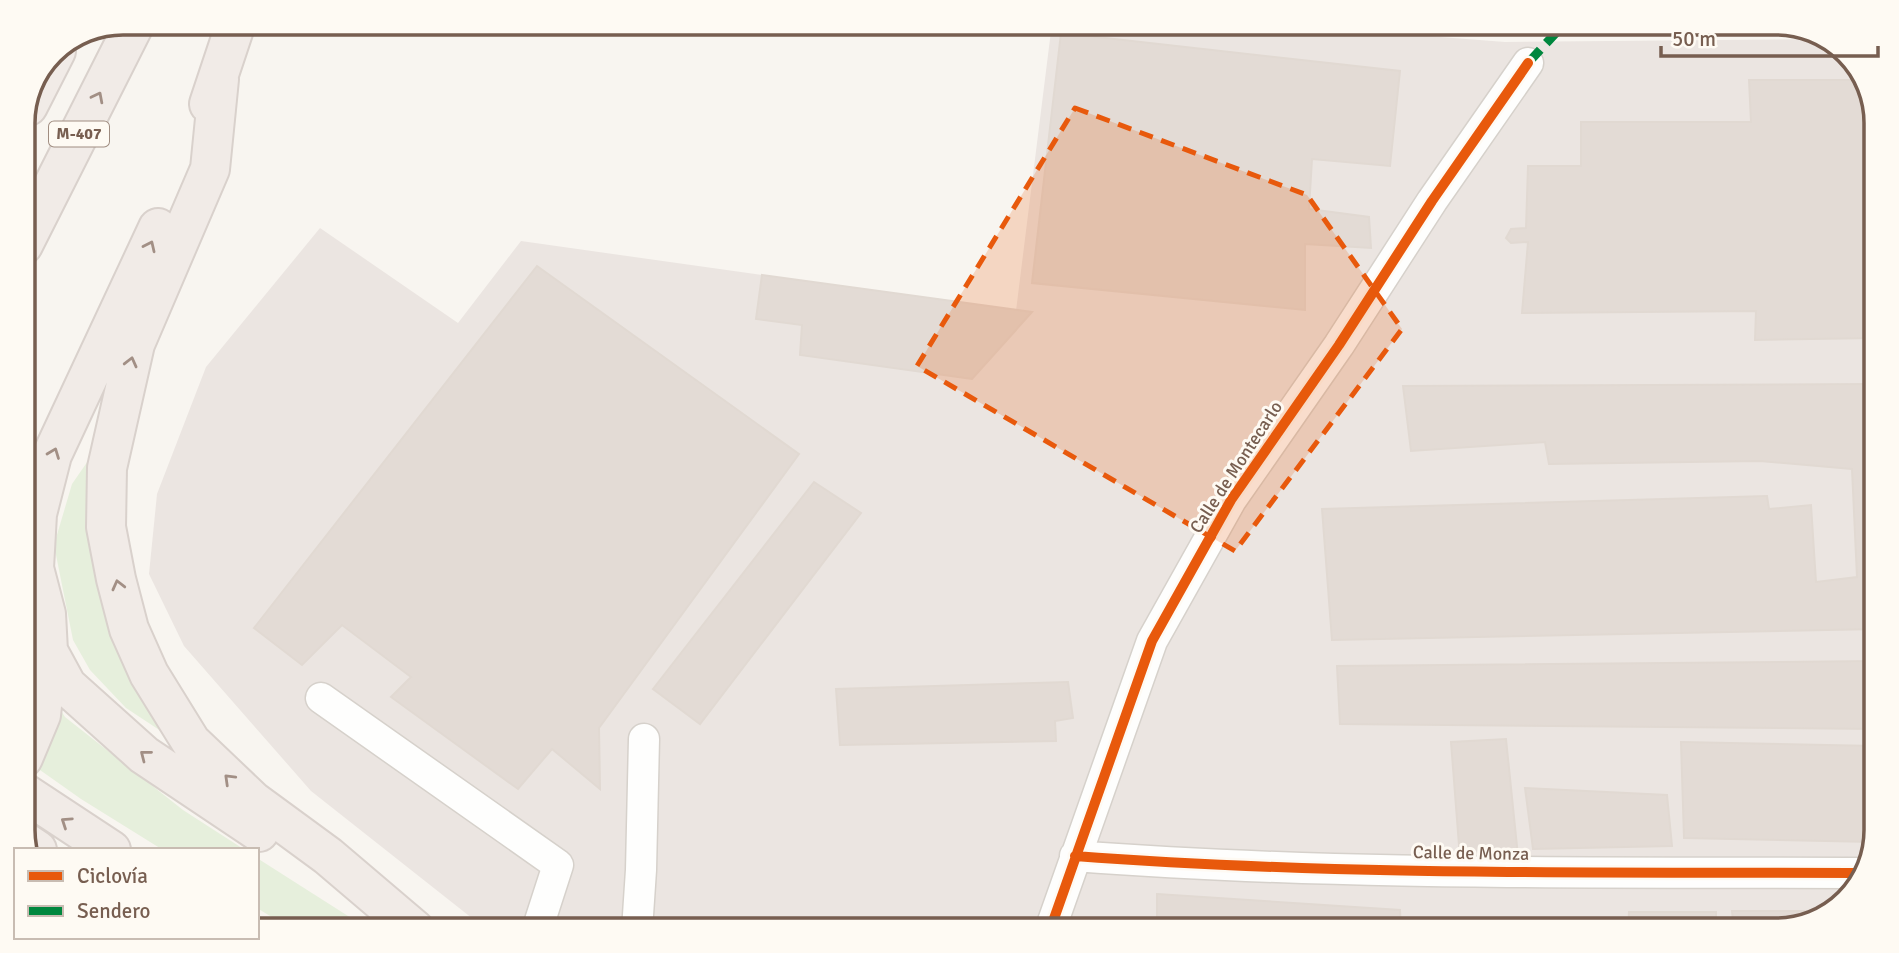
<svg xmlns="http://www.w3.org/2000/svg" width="1899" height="953" viewBox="0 0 1899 953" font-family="Signika,sans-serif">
<rect width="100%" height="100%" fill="#f8f5f0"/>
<path fill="#ebe5e1" d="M1052 23H1261L1505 42 1827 39 1859 67 1876 117V830L1866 874 1831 914 1776 930H487L311 791 184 646 149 574 157 494 206 367 320 228 458 323 521 241 1016 311Z"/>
<path fill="#e6efdc" d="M90 458 176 741 126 708 90 670 73 640 54 545 72 484Z
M23 639 32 667 65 717 183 810 245 850H163L81 799 23 758Z
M257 858 370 930H293L257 908Z"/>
<path fill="#e3dbd5" stroke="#e1d9d2" stroke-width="2" d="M1061 33 1400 71 1390 166 1312 159 1309 209 1369 217 1371 248 1305 244V310L1032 283Z
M1749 80H1863L1876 117V338L1755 340 1756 311 1522 313 1528 242 1511 243 1506 238 1511 229 1526 228 1528 166H1581V122H1751Z
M537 266 799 454 599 728 600 789 552 749 518 789 391 697 411 677 342 625 302 665 254 628Z
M762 275 1032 312 972 379 800 355 802 325 756 319Z
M1876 384V629L1332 640 1322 509 1767 496 1769 509 1811 505 1816 582 1857 577 1852 469 1760 461 1549 464 1545 442 1411 451 1403 386Z
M814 482 861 513 700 724 653 689Z
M1876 661V729L1340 724 1337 666Z
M1068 682 1073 718 1055 721 1056 741 840 745 836 689Z
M1506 739 1518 856 1460 858 1451 742Z
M1681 742 1875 746 1876 830 1873 842 1684 838Z
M1525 788 1667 795 1672 846 1533 849Z
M1157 894 1400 910 1401 930H1157Z
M1732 911H1833L1776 930H1734Z
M1629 912H1716V930H1628Z"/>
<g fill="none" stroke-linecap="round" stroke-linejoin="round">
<g stroke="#d6d1cb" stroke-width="33">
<path id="minor" d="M321 698 558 865 537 930
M1075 856C1338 876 1603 872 1866 873
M637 930 641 870 644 739
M1050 930 1152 641 1231 500 1339 345 1432 201 1528 63"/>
</g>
<g stroke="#d9d1cc" stroke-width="42">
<path id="highway" d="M219 79 210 169 135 344 107 468 106 527 116 579 129 629 149 674 191 742 253 801 328 856 415 930
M209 104 236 23
M28 106 56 51
M23 245 135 23
M23 546 34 568 46 614 48 651 41 715 23 758
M34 568 37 514 52 455 158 228
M48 651 67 686 144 755 259 832
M23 792 111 850
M25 842 37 850"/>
</g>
<use href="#minor" stroke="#fefefd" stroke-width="30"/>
<use href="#highway" stroke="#f1ebe7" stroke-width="38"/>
<path stroke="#00873e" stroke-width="9" stroke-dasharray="18 9" stroke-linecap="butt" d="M1528 63 1565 23"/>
<g stroke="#fefaf3" stroke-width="15">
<path id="cycleway" d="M1075 856C1338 876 1603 872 1866 873
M1050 930 1152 641 1231 500 1339 345 1432 201 1528 63"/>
</g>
<use href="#cycleway" stroke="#e8590c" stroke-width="10"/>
</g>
<defs><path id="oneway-chevron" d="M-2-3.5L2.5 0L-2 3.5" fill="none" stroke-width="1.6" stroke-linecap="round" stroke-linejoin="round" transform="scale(1.75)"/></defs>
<g stroke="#a28f85">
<use href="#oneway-chevron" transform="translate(98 97) rotate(-63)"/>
<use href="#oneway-chevron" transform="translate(150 246) rotate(-65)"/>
<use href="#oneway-chevron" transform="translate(131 362) rotate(-76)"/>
<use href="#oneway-chevron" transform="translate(54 453) rotate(-69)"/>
<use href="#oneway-chevron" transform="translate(118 585) rotate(-104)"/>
<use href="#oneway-chevron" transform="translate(145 755) rotate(-142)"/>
<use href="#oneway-chevron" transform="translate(229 779) rotate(-136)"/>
<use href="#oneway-chevron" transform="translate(66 822) rotate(-146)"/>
</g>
<path fill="#e8590c" fill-opacity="0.2" stroke="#e8590c" stroke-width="5" stroke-dasharray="14 9" stroke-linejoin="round" d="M1075 108 1307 195 1402 329 1235 551 917 366Z"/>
<g text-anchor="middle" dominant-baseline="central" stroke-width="6" stroke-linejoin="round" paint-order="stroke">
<rect fill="#fefaf3" stroke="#a08d81" stroke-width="2" x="49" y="121.5" width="60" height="25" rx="5"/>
<g font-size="16" font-weight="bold" fill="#775e50">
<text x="79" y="134">M-407</text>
</g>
<g font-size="18" fill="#775e50" stroke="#fefaf3">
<text transform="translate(1236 467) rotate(-57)">Calle de Montecarlo</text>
<text transform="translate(1471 853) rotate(1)">Calle de Monza</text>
</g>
</g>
<path d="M0 0H1899V953H0ZM123 35H1776A88 88 0 0 1 1864 123V830A88 88 0 0 1 1776 918H123A88 88 0 0 1 35 830V123A88 88 0 0 1 123 35Z" fill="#fefaf3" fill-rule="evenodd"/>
<path fill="none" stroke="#775e50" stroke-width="3.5" d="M123 35H1776A88 88 0 0 1 1864 123V830A88 88 0 0 1 1776 918H123A88 88 0 0 1 35 830V123A88 88 0 0 1 123 35Z"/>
<rect x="14" y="848" width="245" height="91" fill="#fefaf3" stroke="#c8bcb2" stroke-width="2"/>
<rect x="28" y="871" width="35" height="10" fill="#e8590c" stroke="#c8bcb2" stroke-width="2"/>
<text x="77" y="883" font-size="21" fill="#775e50">Ciclovía</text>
<rect x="28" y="906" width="35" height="10" fill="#00873e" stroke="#c8bcb2" stroke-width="2"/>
<text x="77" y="918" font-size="21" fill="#775e50">Sendero</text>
<path d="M1661 46v10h217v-10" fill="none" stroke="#775e50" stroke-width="3.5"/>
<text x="1672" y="46" font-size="21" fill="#775e50" stroke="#fefaf3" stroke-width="5" paint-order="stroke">50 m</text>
</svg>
